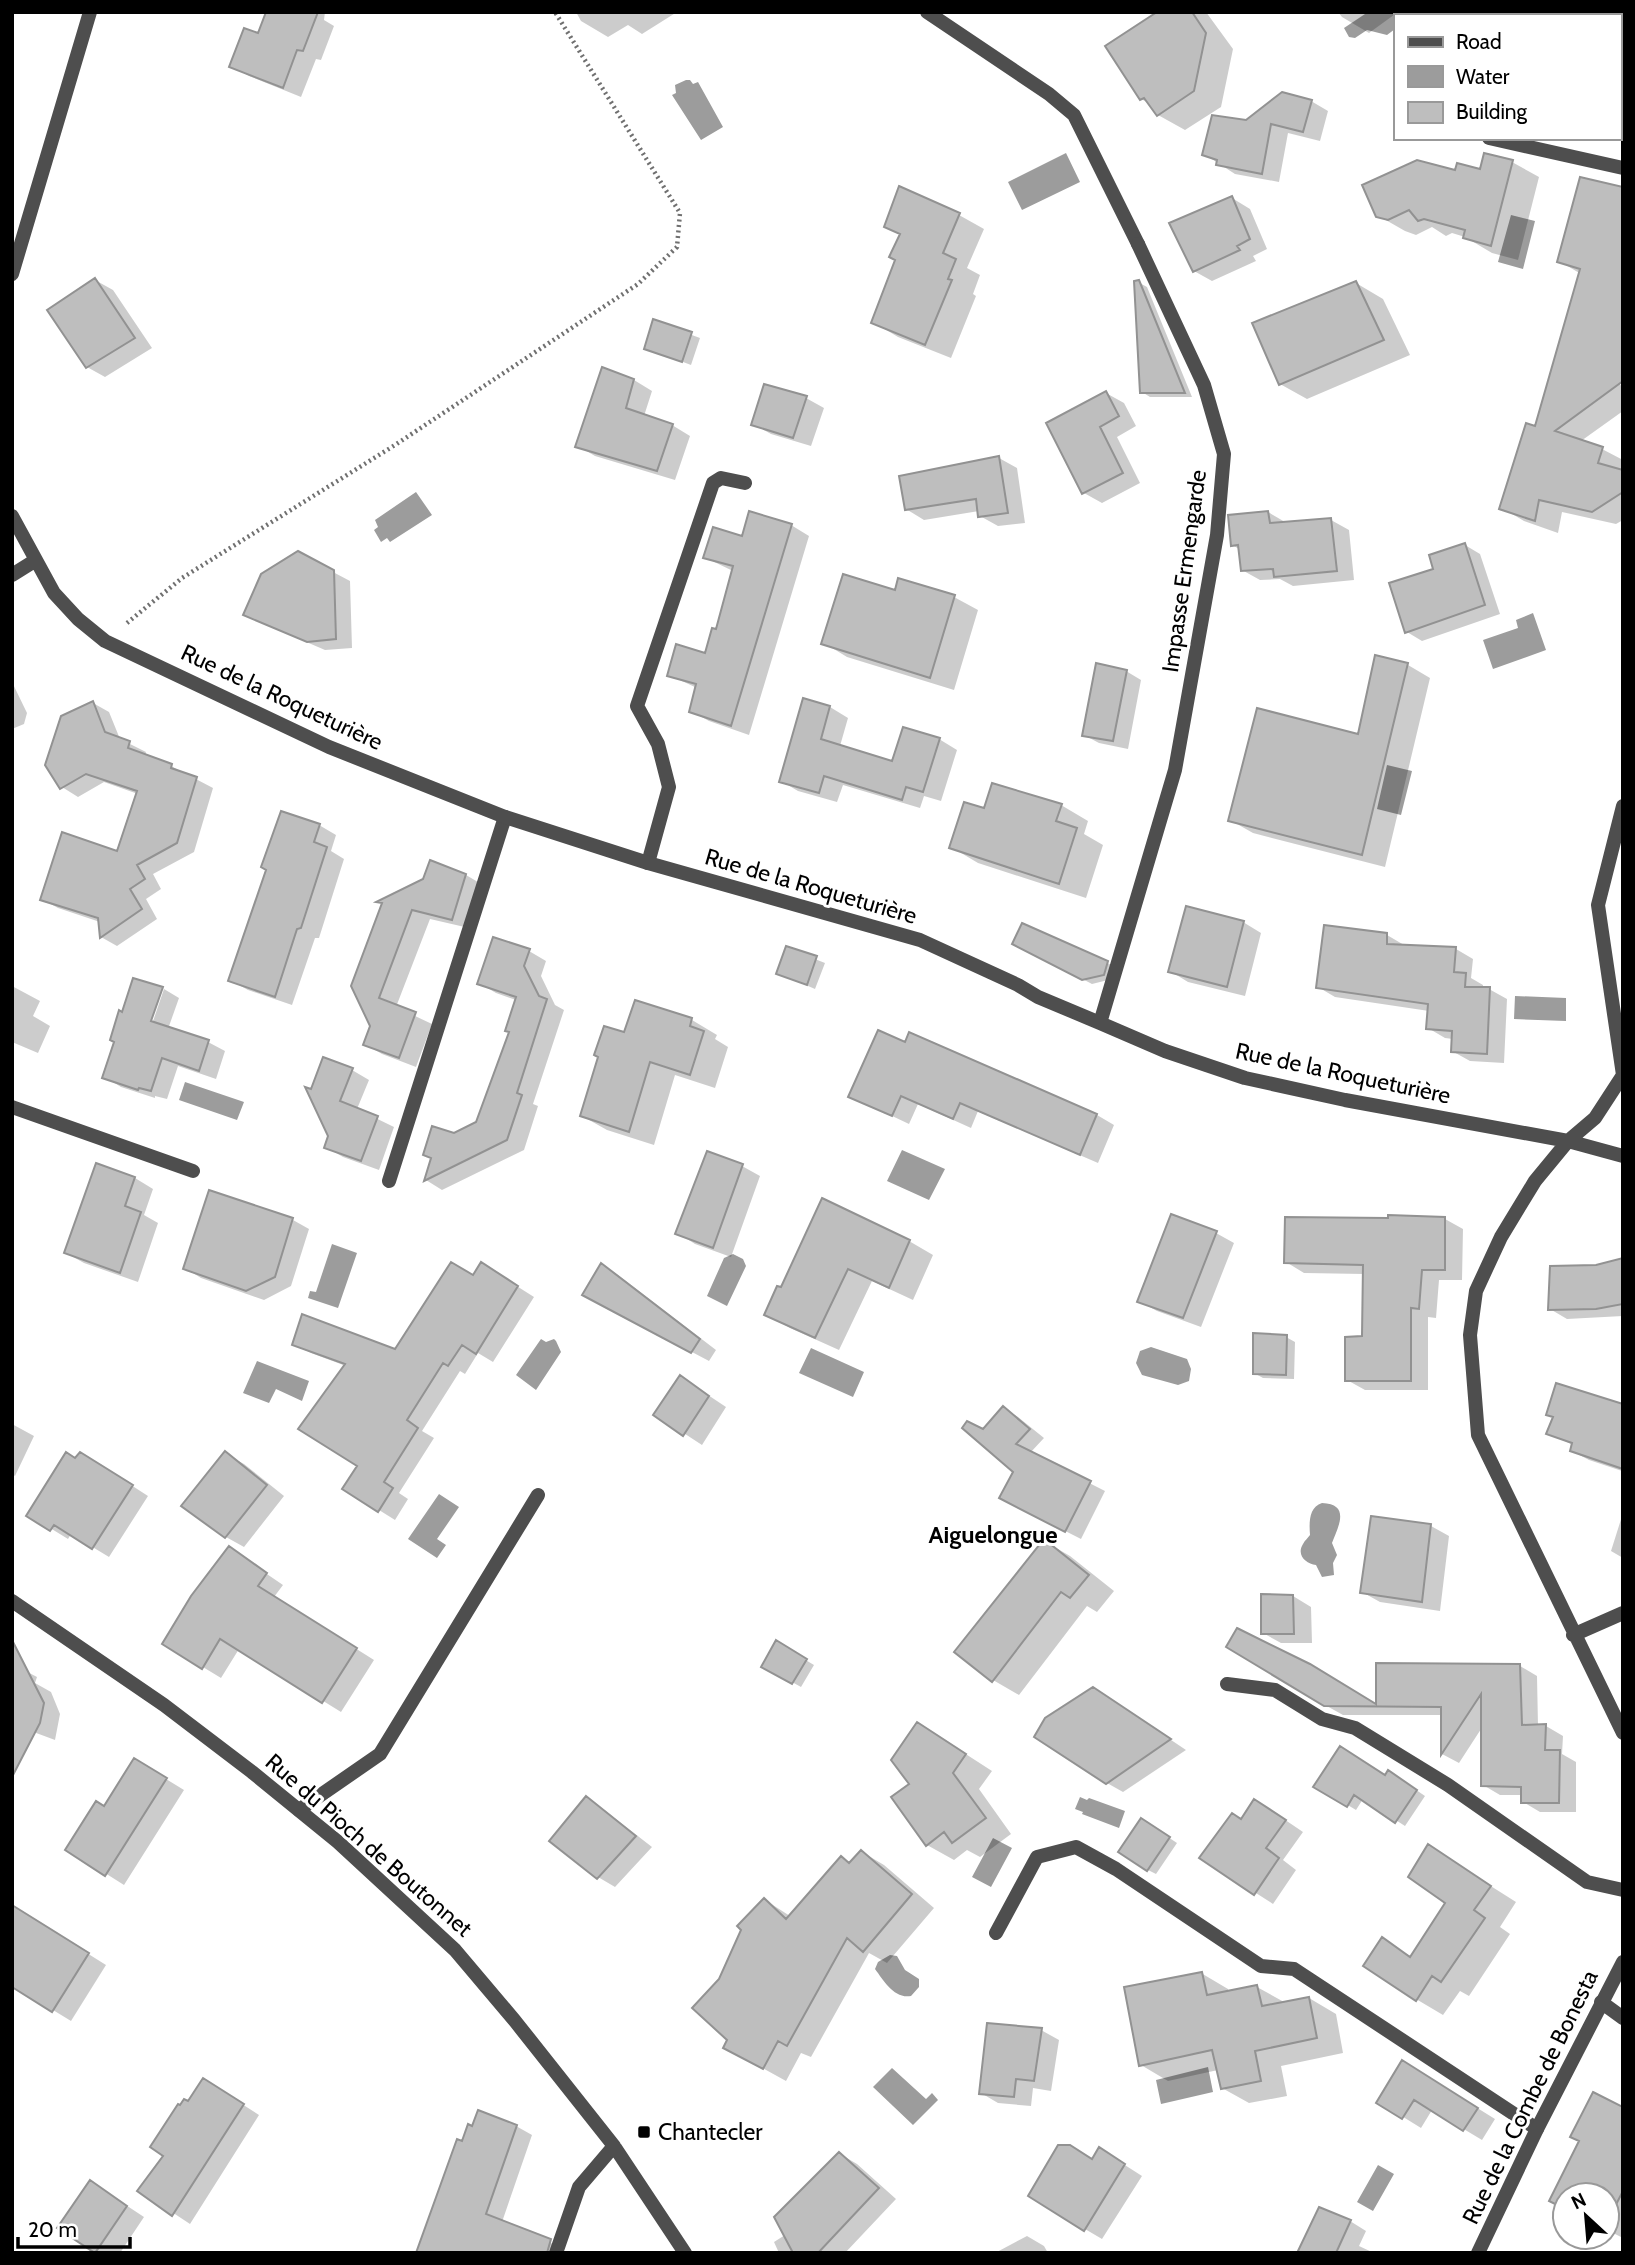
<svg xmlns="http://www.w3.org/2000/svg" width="1635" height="2265" viewBox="0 0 1635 2265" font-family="Cabin,sans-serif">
<rect width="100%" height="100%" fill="#fff"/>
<path fill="#9c9c9c" d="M1368 12H1397L1400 16H1395V29L1387 35 1367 30 1355 38 1349 37 1344 28Z
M686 80H690L693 84 698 82 723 127 701 140 672 95 676 93 675 85Z
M1066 153 1080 182 1022 210 1008 182Z
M1511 215 1535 221 1523 269 1498 262Z
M416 492 432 515 390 542 387 538 381 542 374 530 378 527 375 520Z
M1533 613 1546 650 1493 669 1483 640 1518 628 1516 620Z
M1387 765 1412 771 1401 815 1377 809Z
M1515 996 1566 998V1021L1514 1019Z
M185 1082 244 1102 237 1120 179 1100Z
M902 1150 945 1169 929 1200 887 1181Z
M332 1244 357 1253 338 1308 308 1298 310 1291 316 1292Z
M733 1254 743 1259 746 1266 727 1306 707 1296 724 1258Z
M541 1339 546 1342 554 1339 556 1341 561 1352 536 1390 516 1375Z
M1151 1347 1187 1359 1191 1369 1189 1381 1178 1385 1142 1375 1136 1363 1140 1351Z
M811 1348 864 1372 853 1397 799 1373Z
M257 1361 309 1381 302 1401 276 1389 269 1403 243 1393Z
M439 1494 459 1507 437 1539 446 1545 437 1558 408 1539Z
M1322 1503C1352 1504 1337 1529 1332 1543L1337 1555 1333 1563 1334 1575 1322 1577 1316 1565C1306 1564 1296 1555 1303 1544 1305 1540 1308 1538 1310 1535 1309 1522 1309 1507 1322 1503Z
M1080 1797 1087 1800 1089 1798 1125 1811 1119 1828 1082 1814 1083 1812 1075 1809Z
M993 1838 1012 1848 991 1887 972 1877Z
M890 1955 897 1956 905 1970 919 1979V1987L911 1996C894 1999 884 1981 875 1969L878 1962Z
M1208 2067 1213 2092 1161 2104 1156 2080Z
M892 2068 926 2099 932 2093 938 2100 913 2125 873 2087Z
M1378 2165 1394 2174 1373 2211 1357 2202Z"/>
<path fill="#0003" d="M268 12H325L324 20 334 26 321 60 316 59 301 97 249 76 231 66 261 36Z
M576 12H677L642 34 628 25 608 37 581 21Z
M1160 12H1206L1233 49 1221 107 1185 130 1158 115 1151 104 1141 99Z
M1338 12H1398L1369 33 1342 17Z
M1619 55 1623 56V103L1619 102Z
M1311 101 1328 111 1320 141 1288 133 1279 182 1235 174 1204 154 1246 122Z
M1512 162 1539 177 1518 260 1492 253 1465 237 1452 233 1446 236 1432 227 1416 235 1405 231 1377 215 1456 172 1482 171Z
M1582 179 1597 347 1623 389V411L1581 441 1602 449 1623 460V520L1616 524 1562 512 1558 533 1524 521 1502 508 1536 428 1581 274 1559 261Z
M1232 198 1250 209 1267 249 1253 256 1256 261 1212 281 1194 271Z
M959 215 984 229 967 268 980 275 973 294 976 296 951 358 898 337 873 322 897 260 902 235 886 226Z
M95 280 113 290 152 348 105 377 87 367Z
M1138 282 1147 287 1192 397H1150L1142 392Z
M1356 283 1383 299 1410 355 1307 399 1280 384Z
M654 321 700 338 691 365 646 348Z
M603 370 634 380 652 391 644 416 672 425 690 436 675 480 595 456 578 446Z
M1106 393 1124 403 1136 426 1117 437 1140 483 1102 503 1084 493Z
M806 398 824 408 811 446 771 434 753 424Z
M999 458 1017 468 1025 523 998 526 980 516 979 511 924 520 906 509Z
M1268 512 1285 522 1331 520 1349 530 1354 580 1293 586 1280 579 1260 580 1242 570 1241 550 1232 545Z
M791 525 809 536 749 735 709 721 691 711 697 688 669 675 707 656 717 631 733 571 706 558 743 539Z
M1465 545 1480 554 1500 614 1422 641 1407 632 1435 570Z
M333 572 350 581 352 648 325 650 262 623 245 614Z
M896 592 954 597 978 610 954 690 847 657 824 643Z
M1377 658 1408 665 1430 678 1385 867 1253 833 1230 820 1360 736Z
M1126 671 1141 680 1128 749 1099 743 1084 735Z
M12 682 27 713 24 724 12 729Z
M804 700 830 707 848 718 840 746 894 763 939 739 957 750 941 801 924 796 920 808 843 785 837 802 798 791 781 781Z
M93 703 109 712 120 739 146 752 145 756 171 766 213 788 194 852 153 874 161 889 146 899 157 919 117 946 101 937 100 922 58 908 42 899 118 853 138 794 104 782 78 797 62 787Z
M1061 805 1088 821 1084 834 1103 845 1086 898 978 863 951 847 985 810Z
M319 825 336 835 331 851 344 859 319 938H315L292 1005 248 990 230 980Z
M466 875 483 885 469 928 430 919 396 1007 432 1024 416 1067 382 1054 365 1044 372 1025 383 904 380 902Z
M1243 922 1261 933 1245 996 1188 982 1170 971Z
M1023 925 1116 967 1112 979 1092 984 1023 948Z
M1387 935 1404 945 1456 949 1473 959 1471 978 1483 985V989H1489L1507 999 1504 1063 1470 1061 1452 1051 1453 1039 1445 1038 1428 1028 1429 1011 1335 997 1318 987Z
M787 948 825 963 815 989 778 973Z
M529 951 546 961 541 976 555 1005 564 1010 533 1104 538 1106 524 1150 442 1190 426 1180 454 1135 478 1123 510 1032 516 1000 496 993 479 983Z
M134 980 164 989H160L147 1029 150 1030 164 989 179 998 168 1029 208 1042 225 1051 216 1079 178 1066 167 1099 155 1096V1098L121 1087 105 1077 116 1042 112 1039 120 1013 123 1014Z
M12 986 40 1001 33 1016 50 1026 38 1053 12 1042Z
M636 1002 692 1020 717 1035 715 1039 728 1047 715 1088 675 1075 654 1145 607 1130 582 1116 625 1034Z
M910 1035 1097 1115 1114 1125 1098 1163 978 1111 971 1128 918 1104 909 1124 850 1096 906 1044Z
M352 1070 369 1080 357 1109 394 1127 379 1170 343 1157 326 1147 330 1136 309 1090Z
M97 1165 135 1178 153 1189 144 1215 158 1223 138 1282 84 1263 66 1253Z
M742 1166 760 1176 731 1257 695 1244 678 1233Z
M210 1192 293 1220 309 1229 291 1286 264 1300 201 1278 185 1268Z
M1445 1219 1463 1229 1462 1280H1439L1436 1318 1428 1317V1390H1365L1347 1380 1364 1338V1274L1304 1273 1286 1262Z
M1216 1233 1234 1243 1201 1327 1157 1311 1139 1301Z
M909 1241 933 1255 913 1300 872 1281 839 1350 790 1328 766 1314 781 1289Z
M1623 1260V1316L1567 1319 1550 1309 1597 1266Z
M602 1265 618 1275 716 1350 709 1361 601 1304Z
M498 1274 534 1297 493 1362 478 1353 465 1374 460 1371 422 1431 434 1438 399 1493 408 1499 395 1520 379 1510 359 1465 346 1366 311 1353 294 1344 396 1351 474 1277Z
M1286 1337 1295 1342 1294 1379 1263 1378 1254 1373Z
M681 1377 726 1407 702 1445 656 1415Z
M1557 1386 1623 1468 1622 1471 1589 1460 1572 1451 1573 1445 1549 1433 1554 1418 1548 1414Z
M1004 1408 1018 1417 1044 1438 1030 1453 1105 1491 1081 1539 1016 1506 1015 1472 984 1431Z
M12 1424 34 1436 15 1476 12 1474Z
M226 1454 244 1464 284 1496 244 1547 226 1537Z
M76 1460 97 1463 148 1496 109 1557 71 1534 68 1539 29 1515Z
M1623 1513V1558L1611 1551Z
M1372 1518 1431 1526 1449 1536 1440 1611 1380 1602 1362 1592Z
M1044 1541 1070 1556 1114 1591 1097 1612 1087 1606 1019 1695 993 1680Z
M229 1548 283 1585 274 1597 374 1660 341 1712 239 1649 221 1678 165 1644Z
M1293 1596 1311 1607 1312 1643H1281L1263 1633Z
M777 1643 814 1665 801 1687 763 1666Z
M1378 1665 1520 1666 1537 1676 1538 1726H1546L1563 1736 1562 1754 1576 1762V1812H1540L1523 1802V1795H1500L1483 1785V1726L1459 1763 1442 1754 1443 1715H1343L1325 1705 1328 1676 1378 1707Z
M20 1668 37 1677 35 1683 51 1692 60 1714 55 1740 12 1724Z
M1110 1699 1186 1750 1123 1792 1107 1783Z
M944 1740 992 1771 979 1789 1011 1834 980 1857 967 1850 954 1860 927 1845 911 1784Z
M135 1760 184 1790 124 1885 67 1849 104 1808Z
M1386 1777H1397L1425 1796 1405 1826 1363 1799 1356 1810 1316 1786Z
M586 1799 603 1809 652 1847 615 1887 598 1877Z
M1272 1811 1303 1832 1283 1860 1296 1870 1273 1904 1201 1858 1242 1821Z
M1150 1825 1177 1843 1156 1874 1148 1870Z
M1429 1847 1516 1902 1500 1927 1510 1934 1469 1996 1460 1991 1443 2015 1416 1999 1382 1940 1412 1957 1448 1902Z
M862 1852 884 1865 934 1908 887 1963 869 1953 811 2057 801 2053 786 2081 748 2060 730 2040 720 1980 765 1900 790 1916 841 1858 850 1864Z
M31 1918 106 1965 71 2021 12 1985Z
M1201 1973 1228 1989 1229 1993 1257 1987 1284 2002 1309 1998 1336 2014 1343 2053 1281 2066 1287 2096 1249 2103 1222 2088 1218 2070 1168 2081 1141 2065Z
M1041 2030 1059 2040 1051 2091 1033 2088 1031 2106 998 2103 981 2093Z
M1421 2073 1495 2119 1482 2140 1432 2110 1421 2128 1379 2102Z
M220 2090 259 2115 190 2224 140 2191 165 2156 188 2103Z
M1623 2109V2238L1607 2230V2195H1565V2208L1551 2201 1581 2141Z
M516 2126 532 2135 502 2222 541 2237 556 2246 554 2253H418L463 2143 473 2128Z
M840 2154 857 2164 896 2199 845 2253H779L774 2242 785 2235Z
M1117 2160 1142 2176 1102 2239 1085 2229Z
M91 2182 144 2217 120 2253H96L59 2227Z
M1350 2221 1366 2231 1359 2246 1374 2253H1300Z
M1027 2236 1044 2246 1048 2253H995Z"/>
<path fill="#bebebe" stroke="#929292" stroke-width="2" d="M266 12H318L303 51 297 50 283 88 229 67 244 28 258 33Z
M1157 12H1192L1206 33 1194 91 1157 116 1144 98 1140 100 1105 46Z
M1282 92 1312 100 1303 132 1271 124 1262 174 1216 165 1217 160 1202 155 1212 115 1246 120Z
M1484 153 1513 160 1491 246 1463 238 1465 230 1424 219 1418 221 1409 210 1388 220 1376 217 1362 185 1417 160 1455 170 1457 163 1480 169Z
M1580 177 1623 187V381L1555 431 1603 447 1598 463 1623 470V492L1592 512 1539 500 1535 521 1499 509 1526 423 1535 426 1580 269 1557 262Z
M899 186 960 213 943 253 956 259 948 279 952 280 925 345 871 323 895 260 889 257 900 234 884 227Z
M1232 196 1250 239 1237 246 1240 250 1193 272 1169 223Z
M95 278 135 338 86 368 47 310Z
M1139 280 1185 393H1140L1134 281Z
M1356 281 1384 340 1279 385 1252 323Z
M653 319 692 332 682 362 644 349Z
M602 367 634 379 626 408 673 424 657 471 575 447Z
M764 384 807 396 793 438 751 425Z
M1106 391 1119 416 1100 427 1123 473 1082 494 1046 423Z
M999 456 1008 513 978 517 976 499 905 510 899 476Z
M749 511 792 524 731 726 689 712 696 684 667 676 676 644 705 653 712 628 716 629 733 566 703 558 713 527 742 536Z
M1268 511 1270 523 1331 518 1337 571 1274 577 1273 569 1241 571 1238 545 1231 546 1228 515Z
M1465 543 1485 605 1405 633 1389 583 1433 569 1429 555Z
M298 551 334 570 336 639 307 642 243 615 261 574Z
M843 574 895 590 898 578 955 595 930 678 821 644Z
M1375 655 1408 663 1362 855 1228 821 1257 708 1358 734Z
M1096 663 1127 670 1113 741 1082 736Z
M803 698 830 706 821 739 892 761 903 727 940 738 923 792 906 787 902 800 824 776 819 793 779 782Z
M93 701 105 732 130 741 128 748 172 764 171 768 197 777 177 843 137 865 145 879 130 889 142 909 100 938 98 918 40 900 62 832 117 851 137 791 86 774 60 789 45 765 61 716Z
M992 783 1062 804 1056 821 1077 828 1059 884 949 848 964 802 984 808Z
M281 811 320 824 314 842 327 847 301 928 297 929 275 997 228 981 266 870 261 867Z
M430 860 466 874 452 920 412 910 379 998 416 1012 399 1058 363 1045 370 1026 351 986 382 903 376 902 423 879Z
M1186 906 1244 921 1227 987 1168 972Z
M1022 923 1108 961 1104 975 1082 980 1012 944Z
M1324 925 1387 933V944L1456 947 1454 972 1466 973 1465 987H1490L1487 1054 1451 1052 1452 1031 1426 1029 1428 1004 1316 988Z
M493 937 530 949 524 966 539 996 547 999 517 1093 522 1095 507 1140 424 1181 431 1158 423 1155 432 1126 454 1133 476 1122 509 1032 505 1031 516 997 477 984Z
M786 946 817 956 807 985 776 974Z
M133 978 163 987 151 1021 209 1040 199 1071 162 1058 151 1091 139 1088 138 1090 102 1078 114 1042 110 1040 119 1010 122 1012Z
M635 1000 692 1018 690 1026 704 1031 690 1075 650 1062 629 1132 580 1116 598 1057 594 1055 604 1026 624 1032Z
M878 1030 905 1042 909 1032 1097 1114 1080 1155 960 1103 953 1119 901 1096 892 1116 848 1097Z
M323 1057 353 1068 340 1101 378 1116 361 1161 324 1148 328 1136 305 1087 311 1089Z
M707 1151 743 1164 713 1248 675 1234Z
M96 1163 135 1177 125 1206 141 1212 120 1273 64 1253Z
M209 1190 293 1218 275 1277 246 1291 183 1269Z
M822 1198 910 1240 889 1288 848 1269 815 1338 764 1315 777 1286 781 1287Z
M1171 1214 1217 1231 1183 1318 1137 1302Z
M1388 1215 1445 1217V1270H1422L1419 1309 1411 1308V1381H1345V1337L1362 1336 1363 1265 1284 1263 1285 1217 1388 1218Z
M1623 1258V1304L1596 1309 1548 1310 1550 1266 1596 1265Z
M451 1262 473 1275 481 1262 518 1286 476 1354 462 1345 448 1366 443 1363 407 1420 418 1428 384 1482 393 1488 378 1512 342 1489 357 1466 298 1429 345 1364 292 1345 302 1314 395 1349Z
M601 1263 700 1339 691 1353 582 1295Z
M1253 1333 1287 1335 1286 1375 1253 1374Z
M680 1375 709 1396 683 1436 653 1415Z
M1556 1383 1623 1404V1469L1570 1451 1572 1443 1546 1434 1553 1417 1546 1415Z
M1003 1406 1030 1429 1016 1444 1091 1481 1065 1532 999 1498 1013 1472 962 1428 967 1421 983 1429Z
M225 1451 267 1485 225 1538 181 1506Z
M66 1452 75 1458 80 1452 133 1485 92 1549 54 1525 50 1531 26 1516Z
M1371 1516 1431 1524 1422 1602 1360 1593Z
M1044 1539 1089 1575 1070 1598 1061 1592 992 1682 954 1652Z
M229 1546 267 1573 258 1586 357 1648 322 1703 220 1639 202 1669 162 1644 191 1596Z
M1261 1594 1293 1595 1294 1634H1261Z
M1237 1628 1310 1664 1376 1704V1663L1520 1664 1522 1725 1546 1724 1545 1750H1560L1559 1803H1521V1787L1481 1786V1694L1441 1755V1707L1324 1706 1226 1647Z
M12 1640 44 1703 40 1723 12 1777Z
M776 1640 807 1659 792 1684 761 1667Z
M1093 1687 1171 1739 1106 1784 1034 1737 1045 1718Z
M917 1722 966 1754 953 1773 986 1818 952 1843 944 1832 926 1846 891 1797 909 1784 891 1760Z
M1340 1746 1385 1775 1388 1770 1417 1790 1395 1823 1354 1795 1347 1807 1313 1787Z
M134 1758 167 1778 105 1876 65 1850 96 1801 104 1806Z
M586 1796 636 1836 597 1879 549 1841Z
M1254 1799 1286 1820 1266 1848 1279 1858 1254 1895 1199 1858 1232 1813 1241 1819Z
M1141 1818 1170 1837 1147 1871 1118 1852Z
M1428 1844 1491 1886 1474 1910 1485 1918 1441 1982 1432 1976 1416 2001 1363 1966 1382 1937 1410 1957 1445 1903 1408 1877Z
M861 1850 912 1894 863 1952 847 1938 787 2046 778 2041 763 2069 723 2048 727 2040 692 2008 719 1979 741 1930 737 1926 764 1898 786 1919 841 1856 849 1863Z
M12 1905 89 1953 52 2012 12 1987Z
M1202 1972 1207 1995 1257 1985 1262 2006 1309 1997 1317 2038 1255 2051 1261 2081 1221 2089 1212 2050 1139 2066 1124 1987Z
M987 2023 1042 2028 1034 2081 1016 2079 1014 2097 979 2094Z
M1402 2060 1478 2108 1463 2131 1414 2100 1402 2119 1376 2103Z
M203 2078 244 2104 172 2216 137 2191 163 2156 150 2147 178 2104 180 2105 184 2099 188 2101Z
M1593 2092 1623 2107V2191L1607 2222V2195H1565V2209L1549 2201 1579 2141 1570 2137Z
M478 2110 517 2125 486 2214 551 2239 547 2253H416L457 2139 462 2141 468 2124 472 2126Z
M1058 2145H1070L1092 2159 1099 2147 1125 2164 1084 2231 1028 2196Z
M839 2152 879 2188 818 2253H793L774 2217Z
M90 2180 127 2206 95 2253 57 2228Z
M1319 2207 1351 2220 1336 2253H1297Z"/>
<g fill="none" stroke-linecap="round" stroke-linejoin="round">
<path stroke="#707070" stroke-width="4.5" stroke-dasharray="2 3.5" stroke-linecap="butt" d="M127 623 182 578 395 445 638 284 677 247 680 213 555 12"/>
<path stroke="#4e4e4e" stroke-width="14" d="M927 12 1049 94 1074 115 1138 244
M648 863 669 787 658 744 637 706 713 483 721 478 745 483
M12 1107 193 1171
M389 1181 505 817
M1227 1684 1275 1690 1322 1719 1355 1728 1448 1785 1587 1882 1623 1890
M299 1810 380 1754 538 1495
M996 1933 1037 1857 1076 1847 1116 1869 1261 1966 1294 1969 1537 2129"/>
<path stroke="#4e4e4e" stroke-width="14" d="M1489 138 1623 168
M12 274 90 12
M12 516 54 593 78 619 105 641 329 747 505 817 648 863 920 940 1018 985 1038 997 1100 1023 1165 1051 1245 1078 1345 1100 1568 1141 1623 1156
M12 575 36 560
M1623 806 1598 905 1623 1075 1595 1118 1568 1141 1535 1181 1501 1237 1476 1291 1470 1335 1478 1435 1623 1733
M1100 1023 1175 770 1217 535 1224 454 1204 385 1138 244
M12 1601 164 1705 252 1772 338 1842 455 1950 515 2021 614 2146 685 2253
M1573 1635 1623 1613
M1601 2002 1623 2018
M556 2253 579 2187 614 2146
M1478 2253 1537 2129 1623 1962"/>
</g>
<rect fill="#000" stroke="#fff" stroke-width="2.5" x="637" y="2125" width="14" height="14" rx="3.5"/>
<g text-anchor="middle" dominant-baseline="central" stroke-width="6" stroke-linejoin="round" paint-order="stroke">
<g font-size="23" fill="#000" stroke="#fff">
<text transform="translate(1184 571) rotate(-82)">Impasse Ermengarde</text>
<text transform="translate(282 697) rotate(25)">Rue de la Roqueturière</text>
<text transform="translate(811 886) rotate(16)">Rue de la Roqueturière</text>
<text transform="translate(1343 1073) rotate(12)">Rue de la Roqueturière</text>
<text transform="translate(369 1845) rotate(41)">Rue du Pioch de Boutonnet</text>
<text transform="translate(1530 2097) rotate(-64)">Rue de la Combe de Bonesta</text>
</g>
<g font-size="23" fill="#000" stroke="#fff" text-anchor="start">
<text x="658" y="2132">Chantecler</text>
</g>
<g font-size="24" font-weight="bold" fill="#000" stroke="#fff">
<text x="993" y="1534">Aiguelongue</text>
</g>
</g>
<rect width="1635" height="2265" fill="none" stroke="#000000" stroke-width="28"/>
<rect x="1394" y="14" width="228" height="126" fill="#ffffff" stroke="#999999" stroke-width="2"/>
<rect x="1408" y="37" width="35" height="10" fill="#4e4e4e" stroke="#999999" stroke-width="2"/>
<text x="1456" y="49" font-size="21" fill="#000000">Road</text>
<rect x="1408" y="66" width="35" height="21" fill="#9c9c9c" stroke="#999999" stroke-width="2"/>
<text x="1456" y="84" font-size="21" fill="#000000">Water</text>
<rect x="1408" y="102" width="35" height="21" fill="#bebebe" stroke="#999999" stroke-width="2"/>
<text x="1456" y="119" font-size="21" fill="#000000">Building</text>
<g transform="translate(1586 2216) rotate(334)"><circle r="33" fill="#ffffff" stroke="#999999" stroke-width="2"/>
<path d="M0-5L12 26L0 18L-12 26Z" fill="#000000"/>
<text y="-10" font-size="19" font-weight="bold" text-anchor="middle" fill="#000000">N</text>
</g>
<path d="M18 2237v10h112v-10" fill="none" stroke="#000000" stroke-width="3.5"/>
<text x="28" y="2237" font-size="21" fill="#000000" stroke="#ffffff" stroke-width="5" paint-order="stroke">20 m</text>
</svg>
